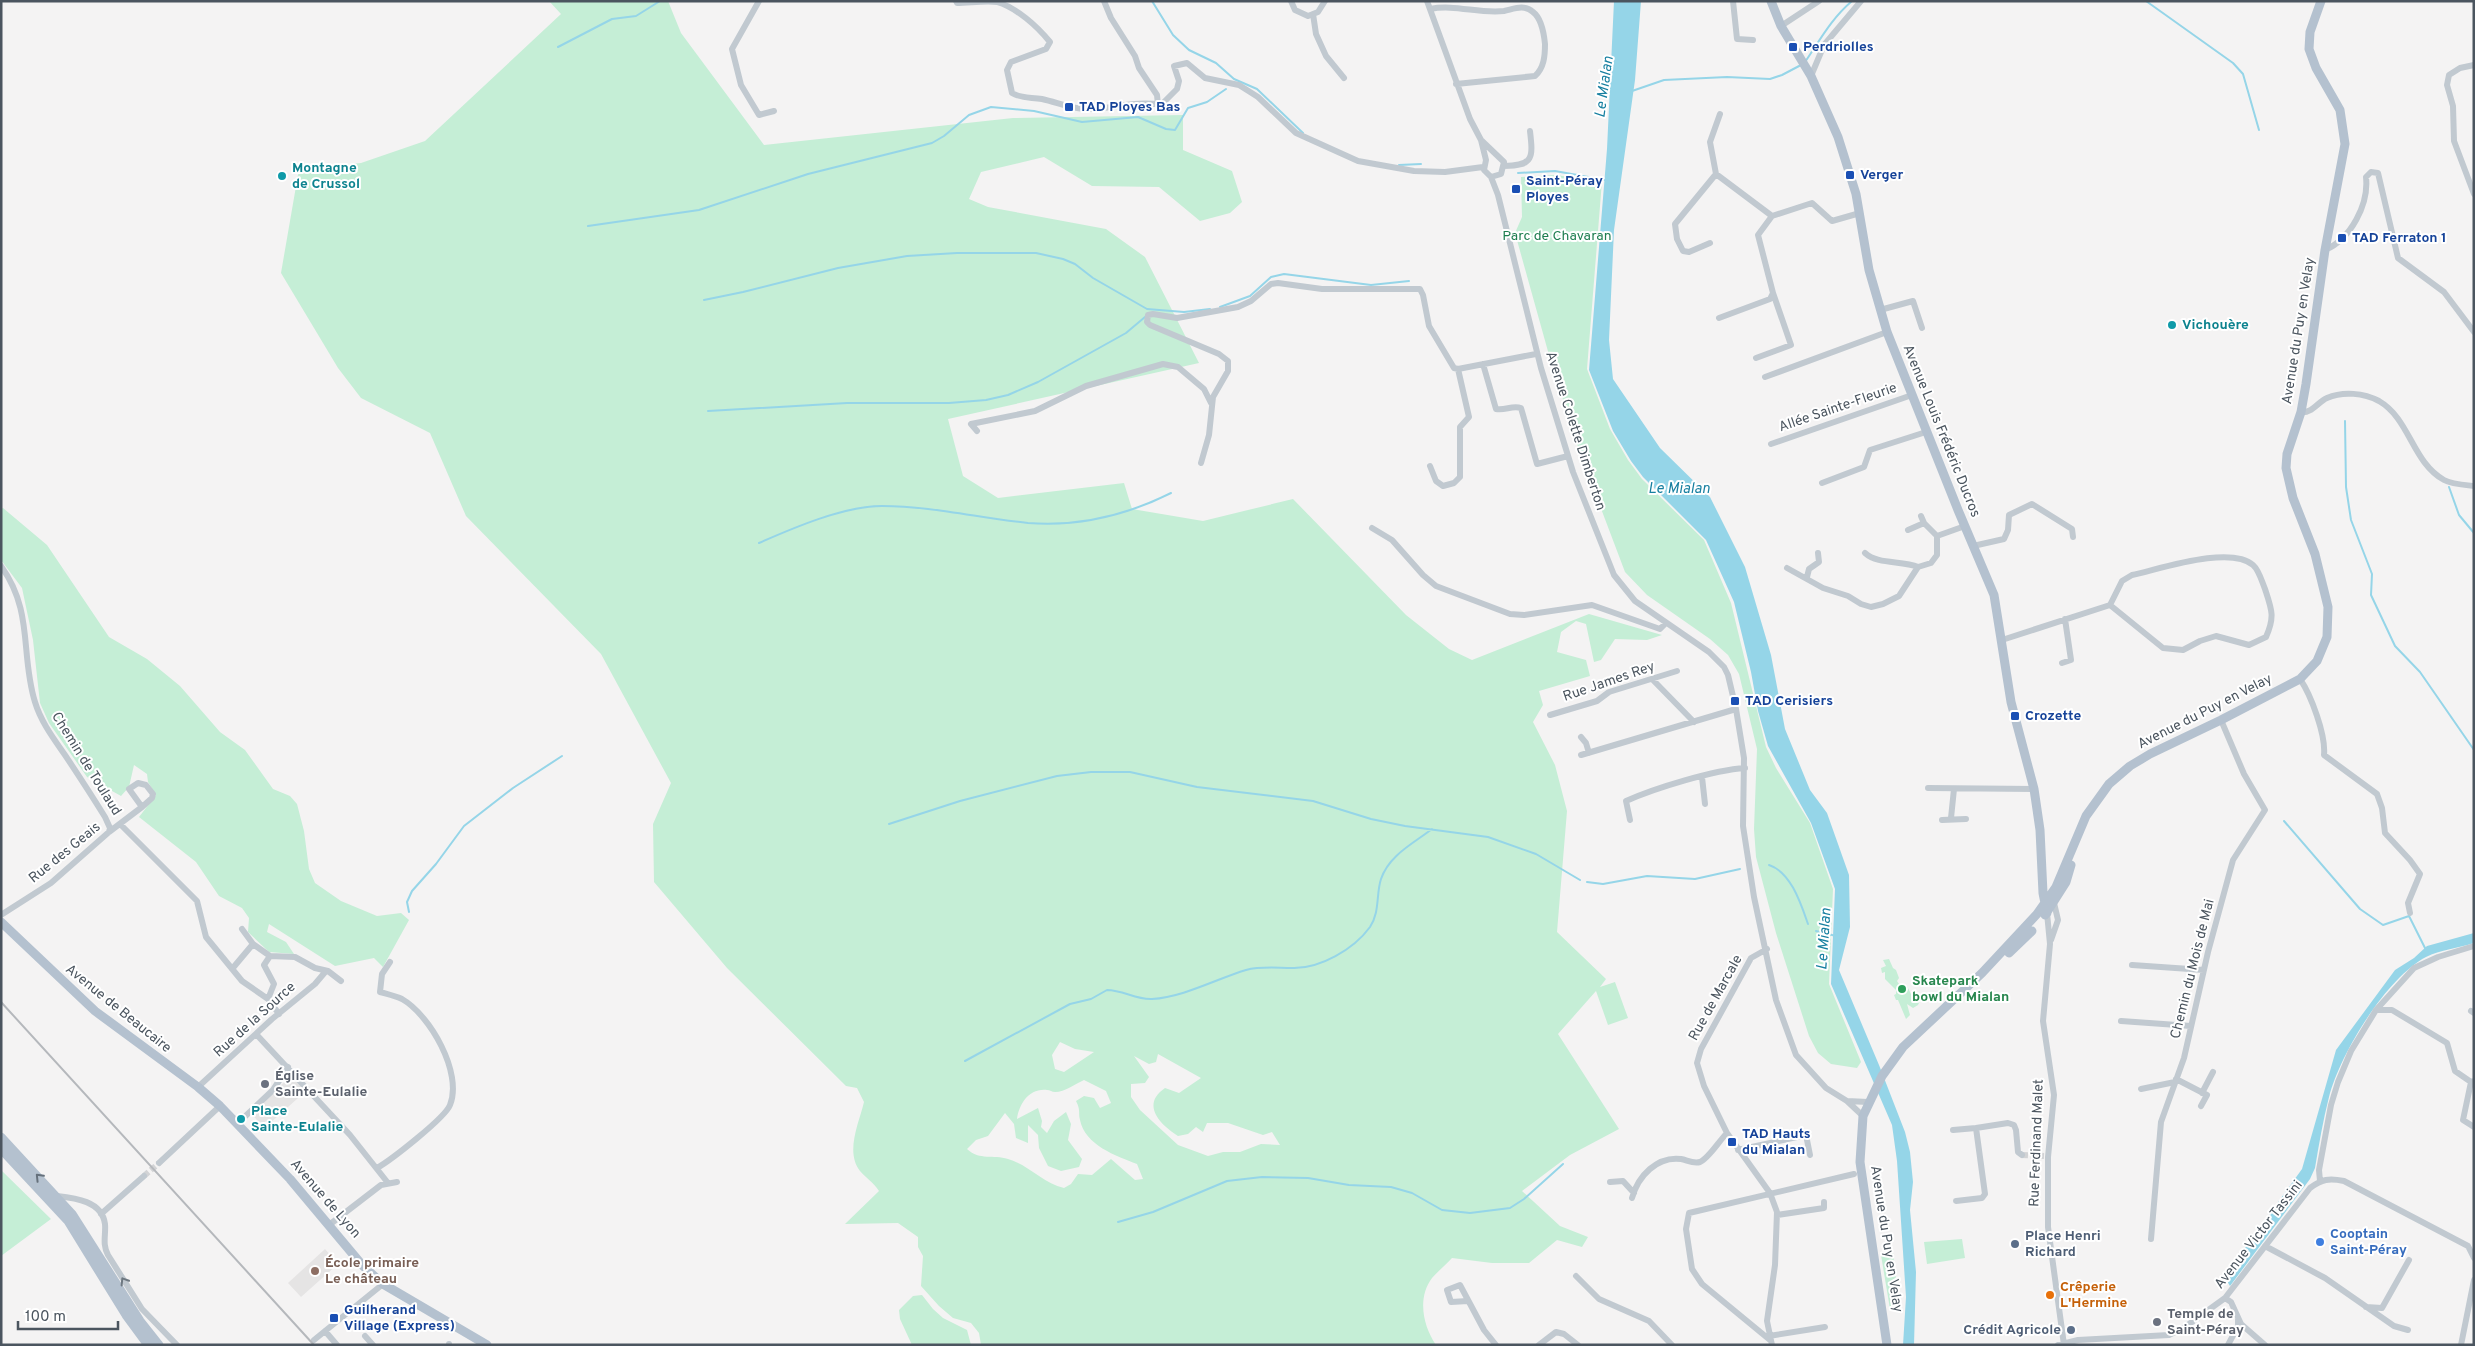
<svg xmlns="http://www.w3.org/2000/svg" width="2475" height="1346" viewBox="0 0 2475 1346" font-family="Overpass,sans-serif">
<rect width="100%" height="100%" fill="#f4f3f3"/>
<path fill="#e5e4e4" d="M293 1074 307 1090 269 1124 266 1121 261 1125 251 1113Z
M325 1249 338 1264 301 1297 288 1283Z"/>
<path fill="#c5eed6" fill-rule="evenodd" d="M549 1H668L681 33 764 145 1013 118 1183 115V150L1232 171 1242 202 1230 213 1200 221 1159 187 1092 186 1044 157 981 172 969 199 988 207 1106 229 1145 257 1199 363 948 419 963 476 998 498 1124 483 1132 509 1203 521 1293 499 1406 615 1449 649 1472 660 1589 614 1662 635 1647 640 1615 639 1601 660 1594 662 1586 624 1576 621 1561 632 1557 652 1586 660 1590 676 1539 691 1543 705 1533 722 1555 765 1567 811 1557 932 1606 979 1600 987 1615 982 1628 1018 1608 1025 1596 991 1558 1034 1619 1129 1570 1155 1522 1191 1560 1226 1588 1237 1582 1247 1557 1240 1529 1263H1492L1452 1258C1446 1265 1438 1271 1432 1278 1417 1298 1423 1326 1436 1345H981L979 1333 971 1323 953 1318 939 1306 921 1286 923 1256 918 1247V1237L898 1223 845 1224 879 1191C873 1182 866 1178 860 1171 845 1152 859 1123 864 1102L857 1088 846 1086 727 968 654 882 653 824 671 783 601 654 466 516 430 433 361 398 338 368 281 273 299 169 361 163 425 141 561 14ZM1060 1042 1075 1049 1094 1052 1064 1072 1055 1069 1052 1055ZM1158 1054 1201 1078 1179 1093 1165 1088C1140 1105 1161 1125 1178 1136L1188 1134 1196 1127 1203 1132 1207 1123H1228L1263 1135 1272 1132 1280 1145 1261 1144 1240 1152H1223L1208 1156 1178 1145 1140 1110 1131 1097V1084L1145 1083 1149 1077 1134 1056 1149 1064 1156 1062ZM1084 1080 1106 1091 1111 1103 1100 1108 1094 1098 1084 1096 1076 1101C1081 1111 1078 1112 1080 1120 1085 1145 1116 1156 1137 1164L1143 1179 1135 1180 1111 1159 1092 1175 1078 1174 1071 1184 1064 1188C1043 1183 1029 1165 1008 1159 993 1154 980 1161 967 1149L976 1140 988 1136 1005 1113 1014 1124 1016 1138 1028 1143V1125L1038 1135 1039 1148 1048 1166 1061 1171 1079 1167 1082 1159 1068 1140 1071 1124 1066 1112 1054 1121 1047 1133 1041 1127 1042 1121 1038 1108 1017 1119C1019 1104 1029 1088 1047 1090 1050 1090 1052 1092 1055 1092 1065 1092 1075 1084 1084 1080Z
M1555 175 1602 181 1587 369 1610 429 1628 460 1642 479 1704 540 1731 603 1766 747 1776 768 1810 823 1833 889 1829 984 1861 1062 1857 1068 1831 1064 1818 1053 1809 1036 1776 933 1756 857 1754 829 1757 749 1739 674 1728 655 1710 639 1647 595 1625 572 1580 453 1549 355 1515 233 1522 217 1521 177Z
M3 508 47 545 109 637 147 659 180 686 220 732 245 750 273 789 290 796 297 804 304 831 309 869 315 883 341 901 377 916 401 913 409 920 383 967 374 958 335 966 269 924 267 932 286 942 294 954 269 952 248 932 249 918 242 908 219 896 196 862 139 817 156 795 148 782 147 774 134 765 129 787 121 796 87 777 49 723 40 703 33 640 22 588 1 560V509Z
M1889 959 1893 968 1896 970 1899 978 1897 981 1901 987 1907 986 1912 996 1920 1001 1918 1005 1913 1008 1907 1004 1910 1015 1906 1019 1898 1000H1896L1894 995 1896 994V990L1885 979V972L1882 973 1881 968 1886 966 1883 960Z
M1 1170 51 1219 1 1256Z
M1962 1239 1965 1258 1927 1264 1924 1242Z
M1893 1253 1897 1288 1893 1308 1890 1309 1881 1255Z
M922 1295 933 1309 943 1318 967 1330 971 1345H912L900 1319 899 1310 913 1296Z"/>
<path fill="#95d5e8" d="M1614 1H1641L1635 80 1614 230 1609 340 1613 379 1660 448 1710 497 1745 567 1771 655 1785 729 1810 790 1827 813 1849 875 1850 927 1839 970 1879 1065 1905 1132 1910 1152 1913 1182 1910 1210 1916 1272 1914 1345H1903L1906 1297 1897 1161 1892 1125 1831 984 1835 889 1811 823 1768 746 1758 711 1751 672 1734 602 1706 540 1643 477 1631 461 1613 431 1589 370 1607 149Z
M2474 933V943C2459 948 2440 950 2426 957 2386 978 2340 1054 2329 1097 2323 1120 2319 1144 2315 1168L2310 1179 2230 1286 2227 1281 2222 1280 2302 1169 2336 1050 2395 970 2414 958 2427 946Z"/>
<g fill="none" stroke-linecap="round" stroke-linejoin="round">
<path stroke="#95d5e8" stroke-width="2" d="M1152 1 1173 35 1189 50 1216 63 1234 79 1257 89 1303 133
M2146 1 2233 63 2243 74 2259 130
M558 47 612 19 636 16 660 1
M1805 62C1820 40 1831 19 1852 1
M1632 91 1664 80 1727 77 1770 79 1782 75 1801 65
M1399 165 1421 164
M1518 173 1555 171 1605 180
M588 226 699 210 808 174 932 143 944 136 969 115 991 107 1034 111 1082 122 1138 117 1166 129 1175 130 1188 108 1207 102 1226 89
M704 300 743 292 838 268 907 256 957 253H1036L1063 259 1075 264 1093 278 1147 309 1184 312 1210 309
M1220 307 1250 296 1271 277 1284 274 1371 285 1409 281
M708 411 847 403H949L986 400 1008 395 1038 382 1126 333 1145 317
M2345 421 2346 487 2351 520 2372 574 2371 595 2395 646 2420 672 2474 750
M2449 487 2459 515 2474 533
M759 543C793 528 844 506 882 506 931 506 979 518 1028 523 1079 527 1127 515 1171 493
M2284 821 2360 909 2383 925 2409 916 2426 950
M889 824 960 801 1057 776 1091 772H1130L1197 787 1313 801 1371 819 1405 826 1488 837 1536 854 1580 880
M1769 865C1791 872 1801 904 1808 924
M1587 882 1603 884 1647 876 1695 879 1740 869
M409 912 407 902 412 891 436 864 464 826 513 788 562 756
M1816 931 1836 936
M965 1061 1070 1004 1091 999 1107 990C1123 990 1136 1000 1152 999 1184 997 1216 979 1246 970 1261 966 1277 968 1292 968 1320 969 1354 949 1370 927 1380 912 1376 894 1381 879 1389 855 1414 843 1432 829
M1118 1222 1153 1212 1227 1181 1262 1177 1308 1178 1349 1185 1391 1187 1412 1193 1442 1210 1470 1213 1510 1208 1524 1199 1563 1164"/>
<path stroke="#d2d3d5" stroke-width="6" stroke-dasharray="6 3" stroke-linecap="butt" d="M2022 1155 2044 1156
M144 1176 159 1163"/>
<path stroke="#c1c9d0" stroke-width="6" d="M759 1 732 49 741 85 759 115 774 111
M956 1 957 3C969 3 986 0 997 2 1017 8 1037 26 1050 42L1046 49 1011 62 1007 70 1012 93C1022 99 1031 97 1042 99 1056 102 1069 108 1084 109 1110 110 1135 100 1161 105L1177 89 1179 81 1174 66 1187 63 1205 78 1239 85 1258 97 1296 133 1358 161 1414 171 1445 172 1483 167
M1104 1 1111 18 1135 56 1139 68 1157 95 1158 105
M1291 1 1295 10 1308 16 1318 12 1325 1
M1427 1 1470 119 1481 140 1504 162 1501 174 1491 177
M1733 1 1737 39 1753 40
M1430 9C1455 4 1479 14 1504 11 1514 9 1524 4 1533 12 1541 18 1544 34 1545 44 1545 56 1544 68 1535 76L1456 84
M1313 14 1316 34 1326 56 1344 78
M1781 26 1819 1
M2474 65 2460 68 2449 75 2447 85 2453 106 2454 141 2474 194
M1811 76 1824 45 1861 1
M1481 140 1486 160 1484 170 1491 177 1498 195 1541 368 1573 472 1614 575 1635 601 1709 652 1724 667 1728 675 1736 709 1744 758 1743 826 1754 897 1776 1000 1796 1055 1826 1088 1847 1101 1863 1116
M1504 166C1534 166 1533 157 1530 131
M1716 174 1710 142 1720 114
M1710 243 1689 252 1683 251 1677 239 1675 224 1716 174 1772 216 1812 203 1832 221 1860 213
M2325 250C2351 239 2369 204 2366 177L2371 172 2378 173 2398 258 2444 292 2474 332
M1880 310 1913 301 1922 328
M1719 318 1770 299 1773 293 1758 235 1772 216
M1756 358 1791 345 1773 293
M1483 364 1496 409C1505 411 1512 405 1521 408L1537 464 1568 456
M1765 377 1887 332
M2301 412C2311 414 2318 402 2327 398 2343 391 2364 393 2379 401 2410 419 2412 462 2444 480 2451 484 2465 485 2474 486
M977 431 971 424 1035 411 1086 386 1163 364 1178 367 1204 389 1211 403
M1771 444 1912 395
M1201 463 1209 435 1213 397 1228 371V361L1219 354 1150 325 1147 322 1148 315 1153 314 1177 318 1238 307 1251 301 1271 284 1278 283 1322 289H1420L1423 295 1429 326 1454 368 1458 369 1536 354
M1430 466 1436 481 1443 486 1454 483 1460 477V427L1469 417 1458 369
M1822 483 1864 467 1870 450 1926 432
M1921 516 1924 523 1937 536
M1372 528 1392 540 1423 575 1436 586 1510 614 1524 615 1592 605 1660 629 1666 623
M1908 530 1924 523
M1973 546 2004 539 2008 530 2009 515 2032 504 2072 529 2073 537
M1865 553C1878 565 1902 560 1918 567
M1 566C34 612 20 654 35 702 41 722 54 739 65 755 79 776 92 796 105 817L110 828 109 832
M1787 568 1823 588 1848 596 1861 604 1871 607 1883 604 1899 596 1918 567 1931 563 1937 555V536L1965 526
M1807 577 1809 569 1819 562 1818 553
M2002 640 2110 605 2163 648 2183 650 2200 641 2216 636 2249 645 2266 637C2275 617 2272 610 2265 589 2262 582 2259 570 2253 565 2230 545 2160 569 2132 575L2122 581 2110 605
M2062 663 2071 660 2065 619
M2300 679C2311 695 2326 735 2324 755L2377 794 2382 808 2385 833 2410 860 2420 874 2408 903 2410 913
M1653 680 1694 722
M1550 715 1597 701 1609 692 1677 671
M1581 737 1586 743 1589 753
M1581 755 1736 709
M1702 777 1705 804
M1928 788 2034 789
M1951 818 1954 789
M1630 820 1626 801C1655 788 1714 770 1745 768
M1942 820 1966 819
M121 825 197 901 206 937 242 981 268 999 279 1014
M2047 913 2050 944 2043 1021 2054 1095 2048 1157V1227L2064 1345
M1 915 51 883 109 832 142 807 129 789 138 783 146 785 153 794 152 798 142 807
M242 929 253 944 270 956 264 965 274 984 268 999
M2051 940 2058 920 2054 903
M1767 949 1751 958 1701 1049 1697 1063 1704 1086 1727 1133 1770 1193 1777 1212 1775 1265 1767 1321 1772 1345
M270 956 295 957 315 968 328 971 341 981
M2132 965 2204 970
M232 969 253 944
M2376 1010H2392L2447 1043 2455 1071 2471 1082 2474 1081
M2471 1011 2474 1013
M2121 1021 2191 1026
M256 1034 350 1135 388 1183
M2176 1079 2207 1095 2201 1106
M2471 1082 2463 1120 2474 1127
M198 1087 272 1019 315 984 326 971
M2141 1089 2175 1082
M2202 1093 2213 1072
M1847 1101 1868 1102
M237 1124 273 1090 288 1067
M1953 1130 1976 1128
M1738 1150 1806 1135 1810 1155
M159 1163 220 1106
M377 1168C391 1160 445 1118 450 1105 463 1073 430 1015 402 999 396 996 387 994 380 992L382 974 390 962
M2320 1181 2319 1170 2331 1105 2338 1082 2351 1051 2376 1010 2414 968 2438 957 2474 946
M1610 1182 1623 1181 1634 1193
M57 1196C75 1198 102 1201 105 1224 106 1235 102 1244 108 1255L142 1309 177 1345
M1632 1198C1638 1176 1657 1156 1681 1159 1687 1160 1693 1164 1700 1162 1709 1158 1719 1141 1727 1133
M1956 1201 1982 1198 1985 1194 1976 1128 2008 1123 2014 1125 2016 1130 2018 1152 2022 1155
M101 1214 144 1176
M1777 1215 1824 1208V1202
M329 1225 381 1185 397 1182
M2151 1239 2161 1122 2184 1058 2208 952 2233 860 2265 810 2244 774 2221 720
M2265 1246 2325 1278 2394 1326 2408 1330
M1576 1276 1599 1299 1649 1321 1672 1345
M2225 1298 2231 1302 2241 1324 2265 1345
M1468 1301 1451 1302 1447 1290 1460 1285 1484 1330 1496 1345
M2366 1307 2382 1308 2409 1260
M325 1331 337 1345
M365 1336 373 1345
M1769 1336 1825 1327
M314 1340 383 1284
M1770 1340 1702 1284 1692 1269 1686 1229 1689 1213 1854 1174
M449 1345V1344
M1539 1345 1556 1332 1564 1334 1578 1345
M2058 1345 2078 1340 2169 1335 2185 1327 2225 1298 2310 1188C2322 1179 2329 1178 2344 1181L2468 1246 2474 1258
M2228 1345 2238 1326V1320
M2461 1345 2474 1280"/>
<path stroke="#b4c1cf" stroke-width="9" d="M1771 1 1781 26 1811 76 1838 137 1856 194 1869 270 1887 332 1958 510 1994 595 2011 702 2034 789 2040 830 2043 893 2047 913
M2045 915 2066 882 2071 865
M1 922 95 1011 198 1087 220 1106 290 1179 362 1265 383 1284 487 1345
M2009 953 2032 931
M1 1137 72 1214 140 1321 159 1345
M1 1149 68 1221 126 1315 148 1345
M1887 1345 1860 1162 1863 1116 1882 1076 1903 1047 1982 973 2037 914 2056 887 2086 816 2109 784 2130 766 2150 754 2221 720 2300 679 2317 661 2327 637 2328 607 2315 554 2293 498 2286 468 2287 454 2301 412 2306 384 2325 250 2345 144 2340 110 2316 68 2309 49 2310 32 2321 1"/>
<path stroke="#b5b8bc" stroke-width="2" d="M1 1002 314 1345"/>
</g>
<defs><path id="oneway-chevron" d="M-2-3.5L2.5 0L-2 3.5" fill="none" stroke-width="1.6" stroke-linecap="round" stroke-linejoin="round" transform="scale(1.25)"/></defs>
<use stroke="#65707b" href="#oneway-chevron" transform="translate(39 1177) rotate(-134)"/>
<use stroke="#6e7881" href="#oneway-chevron" transform="translate(124 1281) rotate(-122)"/>
<g fill="#1a4fb4" stroke="#fff" stroke-width="2">
<rect x="1788" y="42" width="10" height="10" rx="2.5"/>
<rect x="1064" y="102" width="10" height="10" rx="2.5"/>
<rect x="1845" y="170" width="10" height="10" rx="2.5"/>
<rect x="1511" y="184" width="10" height="10" rx="2.5"/>
<rect x="2337" y="233" width="10" height="10" rx="2.5"/>
<rect x="1730" y="696" width="10" height="10" rx="2.5"/>
<rect x="2010" y="711" width="10" height="10" rx="2.5"/>
<rect x="1727" y="1137" width="10" height="10" rx="2.5"/>
<rect x="329" y="1313" width="10" height="10" rx="2.5"/>
</g>
<g fill="#0f9aa8" stroke="#fff" stroke-width="2">
<circle cx="282" cy="176" r="5"/>
<circle cx="2172" cy="325" r="5"/>
<circle cx="241" cy="1119" r="5"/>
</g>
<circle fill="#2e9e5b" stroke="#fff" stroke-width="2" cx="1902" cy="989" r="5"/>
<g fill="#6b7280" stroke="#fff" stroke-width="2">
<circle cx="265" cy="1084" r="5"/>
<circle cx="2157" cy="1322" r="5"/>
</g>
<circle fill="#3f7fe0" stroke="#fff" stroke-width="2" cx="2320" cy="1242" r="5"/>
<g fill="#5c6f8a" stroke="#fff" stroke-width="2">
<circle cx="2015" cy="1244" r="5"/>
<circle cx="2071" cy="1330" r="5"/>
</g>
<circle fill="#8d6e63" stroke="#fff" stroke-width="2" cx="315" cy="1271" r="5"/>
<circle fill="#e8710a" stroke="#fff" stroke-width="2" cx="2050" cy="1295" r="5"/>
<g text-anchor="middle" dominant-baseline="central" stroke-width="4" stroke-linejoin="round" paint-order="stroke">
<g font-size="14" font-weight="bold" fill="#164399" stroke="#fff" text-anchor="start">
<text x="1803" y="47">Perdriolles</text>
<text x="1079" y="107">TAD Ployes Bas</text>
<text x="1860" y="175">Verger</text>
<text x="1526" y="181">Saint-Péray<tspan x="1526" dy="16">Ployes</tspan></text>
<text x="2352" y="238">TAD Ferraton 1</text>
<text x="1745" y="701">TAD Cerisiers</text>
<text x="2025" y="716">Crozette</text>
<text x="1742" y="1134">TAD Hauts<tspan x="1742" dy="16">du Mialan</tspan></text>
<text x="344" y="1310">Guilherand<tspan x="344" dy="16">Village (Express)</tspan></text>
</g>
<g font-size="14" font-weight="bold" fill="#0d838f" stroke="#fff" text-anchor="start">
<text x="292" y="168">Montagne<tspan x="292" dy="16">de Crussol</tspan></text>
<text x="2182" y="325">Vichouère</text>
<text x="251" y="1111">Place<tspan x="251" dy="16">Sainte-Eulalie</tspan></text>
</g>
<g font-size="14" fill="#1e7e50" stroke="#fff">
<text x="1557" y="236">Parc de Chavaran</text>
</g>
<g font-size="14" fill="#4b555f" stroke="#fff">
<text transform="translate(2299 331) rotate(-81)">Avenue du Puy en Velay</text>
<text transform="translate(1838 408) rotate(-19)">Allée Sainte-Fleurie</text>
<text transform="translate(1575 431) rotate(72)">Avenue Colette Dimberton</text>
<text transform="translate(1941 431) rotate(68)">Avenue Louis Frédéric Ducros</text>
<text transform="translate(1609 682) rotate(-19)">Rue James Rey</text>
<text transform="translate(2205 712) rotate(-27)">Avenue du Puy en Velay</text>
<text transform="translate(86 764) rotate(58)">Chemin de Toulaud</text>
<text transform="translate(65 853) rotate(-39)">Rue des Geais</text>
<text transform="translate(2193 969) rotate(-76)">Chemin du Mois de Mai</text>
<text transform="translate(1716 998) rotate(-61)">Rue de Marcale</text>
<text transform="translate(118 1009) rotate(39)">Avenue de Beaucaire</text>
<text transform="translate(255 1020) rotate(-42)">Rue de la Source</text>
<text transform="translate(2037 1143) rotate(-88)">Rue Ferdinand Malet</text>
<text transform="translate(325 1199) rotate(49)">Avenue de Lyon</text>
<text transform="translate(2259 1235) rotate(-52)">Avenue Victor Tassini</text>
<text transform="translate(1886 1239) rotate(81)">Avenue du Puy en Velay</text>
</g>
<g font-size="14" font-weight="bold" fill="#27864d" stroke="#fff" text-anchor="start">
<text x="1912" y="981">Skatepark<tspan x="1912" dy="16">bowl du Mialan</tspan></text>
</g>
<g font-size="14" font-weight="bold" fill="#5b616d" stroke="#fff" text-anchor="start">
<text x="275" y="1076">Église<tspan x="275" dy="16">Sainte-Eulalie</tspan></text>
<text x="2167" y="1314">Temple de<tspan x="2167" dy="16">Saint-Péray</tspan></text>
</g>
<g font-size="14" font-weight="bold" fill="#366cbe" stroke="#fff" text-anchor="start">
<text x="2330" y="1234">Cooptain<tspan x="2330" dy="16">Saint-Péray</tspan></text>
</g>
<g font-size="14" font-weight="bold" fill="#4e5e75" stroke="#fff" text-anchor="start">
<text x="2025" y="1236">Place Henri<tspan x="2025" dy="16">Richard</tspan></text>
<text x="2061" y="1330" text-anchor="end">Crédit Agricole</text>
</g>
<g font-size="14" font-weight="bold" fill="#785e54" stroke="#fff" text-anchor="start">
<text x="325" y="1263">École primaire<tspan x="325" dy="16">Le château</tspan></text>
</g>
<g font-size="14" font-weight="bold" fill="#c56008" stroke="#fff" text-anchor="start">
<text x="2060" y="1287">Crêperie<tspan x="2060" dy="16">L'Hermine</tspan></text>
</g>
<g font-size="15" font-style="italic" fill="#167fa0" stroke="#fff">
<text transform="translate(1605 87) rotate(-82)">Le Mialan</text>
<text x="1679" y="489">Le Mialan</text>
<text transform="translate(1825 939) rotate(-86)">Le Mialan</text>
</g>
</g>
<rect width="2475" height="1346" fill="none" stroke="#4b555f" stroke-width="5"/>
<path d="M18 1321v8h100v-8" fill="none" stroke="#4b555f" stroke-width="2.5"/>
<text x="25" y="1321" font-size="15" fill="#4b555f" stroke="#ffffff" stroke-width="4" paint-order="stroke">100 m</text>
</svg>
